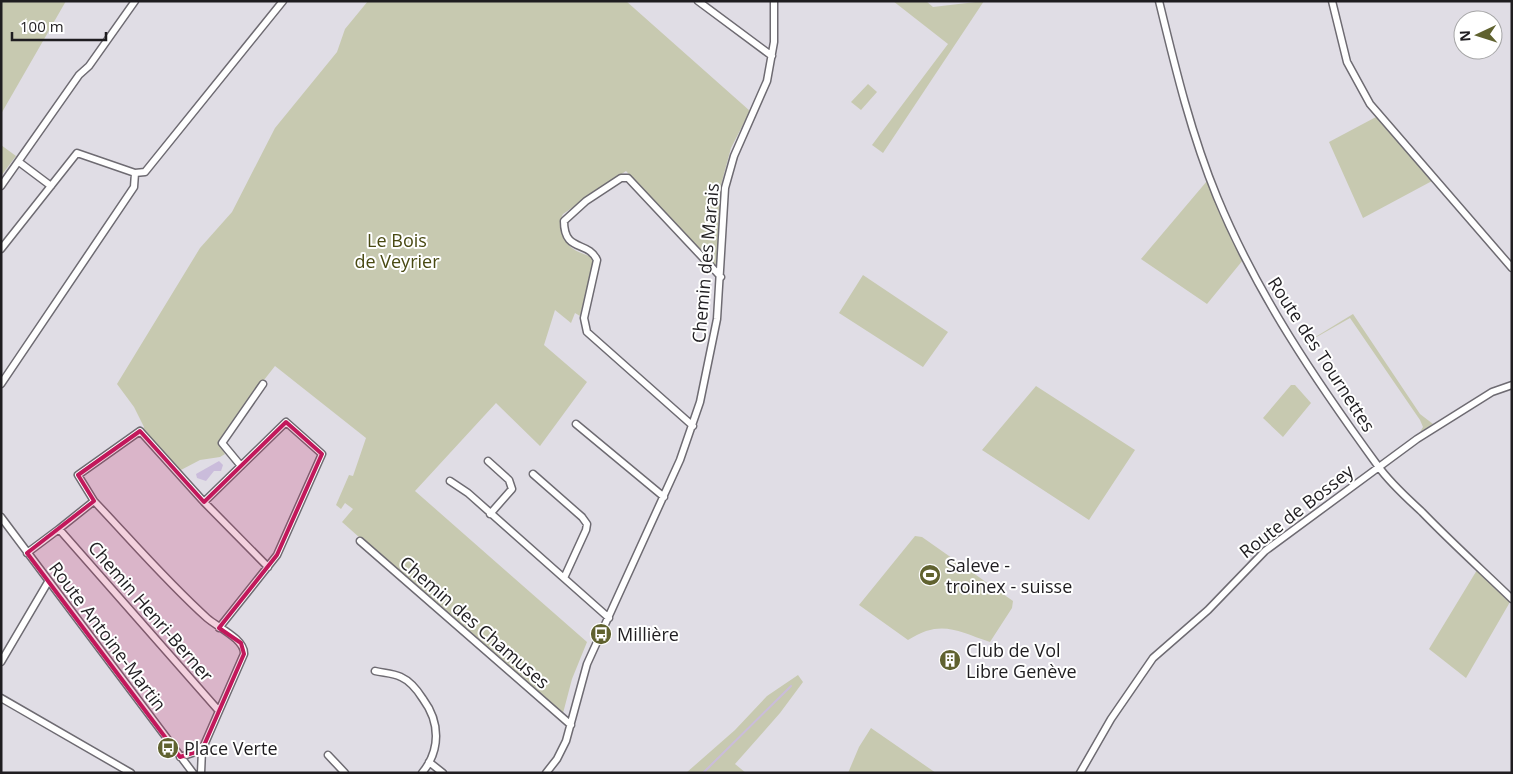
<svg xmlns="http://www.w3.org/2000/svg" width="1513" height="774" viewBox="0 0 1513 774" font-family="'Open Sans',sans-serif">
<rect width="100%" height="100%" fill="#e0dde5"/>
<path fill="#c7c9b0" d="M1 1H66L1 114Z
M368 1H626L750 111 731 148 721 185 717 266 710 263 626 171 563 214C557 224 563 241 572 248 577 252 585 254 591 257L593 263 580 316 575 313 571 323 555 310 544 345 587 382 540 446 496 403 415 491 587 642 572 679 562 717 342 522 353 509 345 503 341 509 336 505 349 475 353 476 366 438 275 366 246 403 218 443 225 454 220 457 200 460 179 471 142 430 144 427 134 407 117 384 200 248 232 212 275 128 337 52 345 29Z
M893 1H926L933 7 984 1 883 153 872 145 948 44Z
M868 84 877 92 861 110 851 102Z
M1376 117 1432 181 1363 218 1329 142Z
M1 145 16 156 1 176Z
M1207 181 1243 260 1207 304 1141 259Z
M863 275 948 332 923 367 839 313Z
M1353 314 1420 414 1433 424 1420 432 1423 427 1420 420 1350 318 1299 347Z
M1291 385H1295L1311 403 1283 437 1263 418Z
M1036 386 1135 450 1089 520 982 450Z
M915 536 922 537 1013 601 1012 608 990 642C957 631 941 619 908 640L859 605Z
M1477 570 1510 602 1466 678 1429 649Z
M798 675 803 682 780 713 735 764 746 773H686L735 730 767 696Z
M871 728 936 773H848L859 747Z"/>
<path fill="#cabcdb" d="M219 461 223 465 221 471H214L206 481 197 478 196 474Z"/>
<g fill="none" stroke-linecap="round" stroke-linejoin="round">
<path stroke="#cabcdb" stroke-width="2" d="M703 773 791 686"/>
<g stroke="#6e6b72" stroke-width="9">
<path id="minor" d="M698 1 772 56
M1159 1C1175 67 1191 134 1217 197 1257 294 1316 381 1378 466 1390 483 1407 498 1422 512 1451 542 1482 570 1512 599
M1332 1 1347 62 1370 104 1512 268
M19 162 51 186
M1 186 79 75 89 66 135 1
M1 249 77 153 135 173 145 172 283 1
M1 384 134 187 135 173
M576 424 664 497
M693 426 587 332 584 318 597 260C588 240 564 253 564 221L586 201 621 178H628L721 277
M488 461 509 480 512 489 490 514
M241 466 222 443 263 384
M533 474 582 517 587 524 586 530 564 578
M450 481 468 493 609 618
M94 501 78 475 140 431 204 502 268 567
M204 502 286 422 322 454 277 555 219 628
M1 517 193 773
M59 529 94 501C131 540 167 582 207 618 217 627 245 639 244 654L219 711
M360 541 571 725
M27 553 59 529 219 711 202 750 201 773
M1 662 48 582
M375 671C383 673 393 673 401 677 410 681 418 691 423 699 440 722 441 750 422 773
M1 698 131 773
M328 755 345 773
M180 757 202 750
M429 762 443 773
M546 773 557 759 566 741 587 664 680 460 700 402 717 319 725 188 734 156 767 81 774 42V1
M1080 773 1111 719 1153 658 1208 610 1265 551 1417 439 1492 392 1512 385"/>
</g>
<use href="#minor" stroke="#fff" stroke-width="6"/>
</g>
<path fill="#c2185b" fill-opacity="0.2" stroke="#c2185b" stroke-width="4" stroke-linejoin="round" d="M286 422 322 454 277 555 219 628 241 643 244 654 202 750 180 757 27 553 94 501 78 475 140 431 204 502Z"/>
<defs>
<g id="stadium-disc" transform="scale(1.125)"><circle r="9.5" fill="#60622f" stroke="#fff"/><path d="M0-5a6.5 5 0 1 0 0 10a6.5 5 0 1 0 0-10ZM-3.5-1.8h7v3.6h-7Z" fill="#fff"/></g>
<g id="bus-disc" transform="scale(1.125)"><circle r="9.5" fill="#60622f" stroke="#fff"/><path d="M-5-6H5V4H4V6H2V4H-2V6H-4V4H-5ZM-3.5-4V0h7V-4ZM-3.5 1.2v1.5H-2V1.2ZM2 1.2v1.5H3.5V1.2Z" fill="#fff"/></g>
<g id="building-disc" transform="scale(1.125)"><circle r="9.5" fill="#60622f" stroke="#fff"/><path d="M-4-6H4V6H1V3H-1V6H-4ZM-2.5-4.3h1.7v1.8h-1.7ZM.8-4.3h1.7v1.8H.8ZM-2.5-1h1.7V.8h-1.7ZM.8-1h1.7V.8H.8Z" fill="#fff"/></g>
</defs>
<g fill-rule="evenodd">
<use href="#stadium-disc" x="930" y="575"/>
<use href="#bus-disc" x="601" y="634"/>
<use href="#building-disc" x="950" y="660"/>
<use href="#bus-disc" x="168" y="748"/>
</g>
<g text-anchor="middle" dominant-baseline="central" stroke-width="4" stroke-linejoin="round" paint-order="stroke">
<g font-size="18" fill="#484912" stroke="#fff">
<text x="397" y="240">Le Bois<tspan x="397" dy="21">de Veyrier</tspan></text>
</g>
<g font-size="18" fill="#1f1d20" stroke="#fff">
<text transform="translate(705 263) rotate(-85)">Chemin des Marais</text>
<text transform="translate(1322 354) rotate(57)">Route des Tournettes</text>
<text transform="translate(1296 511) rotate(-38)">Route de Bossey</text>
<text transform="translate(151 611) rotate(49)">Chemin Henri-Berner</text>
<text transform="translate(475 622) rotate(41)">Chemin des Chamuses</text>
<text transform="translate(108 636) rotate(53)">Route Antoine-Martin</text>
</g>
<g font-size="18" fill="#1f1d20" stroke="#fff" text-anchor="start">
<text x="946" y="565">Saleve -<tspan x="946" dy="21">troinex - suisse</tspan></text>
<text x="617" y="634">Millière</text>
<text x="966" y="650">Club de Vol<tspan x="966" dy="21">Libre Genève</tspan></text>
<text x="184" y="748">Place Verte</text>
</g>
</g>
<rect width="1513" height="774" fill="none" stroke="#1f1d20" stroke-width="5"/>
<g transform="translate(1478 35) rotate(266)"><circle r="24" fill="#ffffff" stroke="#a5a5a6"/>
<path d="M0-4L9 19L0 12L-9 19Z" fill="#60622f"/>
<text y="-8" font-size="14" font-weight="bold" text-anchor="middle" fill="#1f1d20">N</text>
</g>
<path d="M12 32v8h94v-8" fill="none" stroke="#1f1d20" stroke-width="2.5"/>
<text x="20" y="32" font-size="15" fill="#1f1d20" stroke="#ffffff" stroke-width="4" paint-order="stroke">100 m</text>
</svg>
